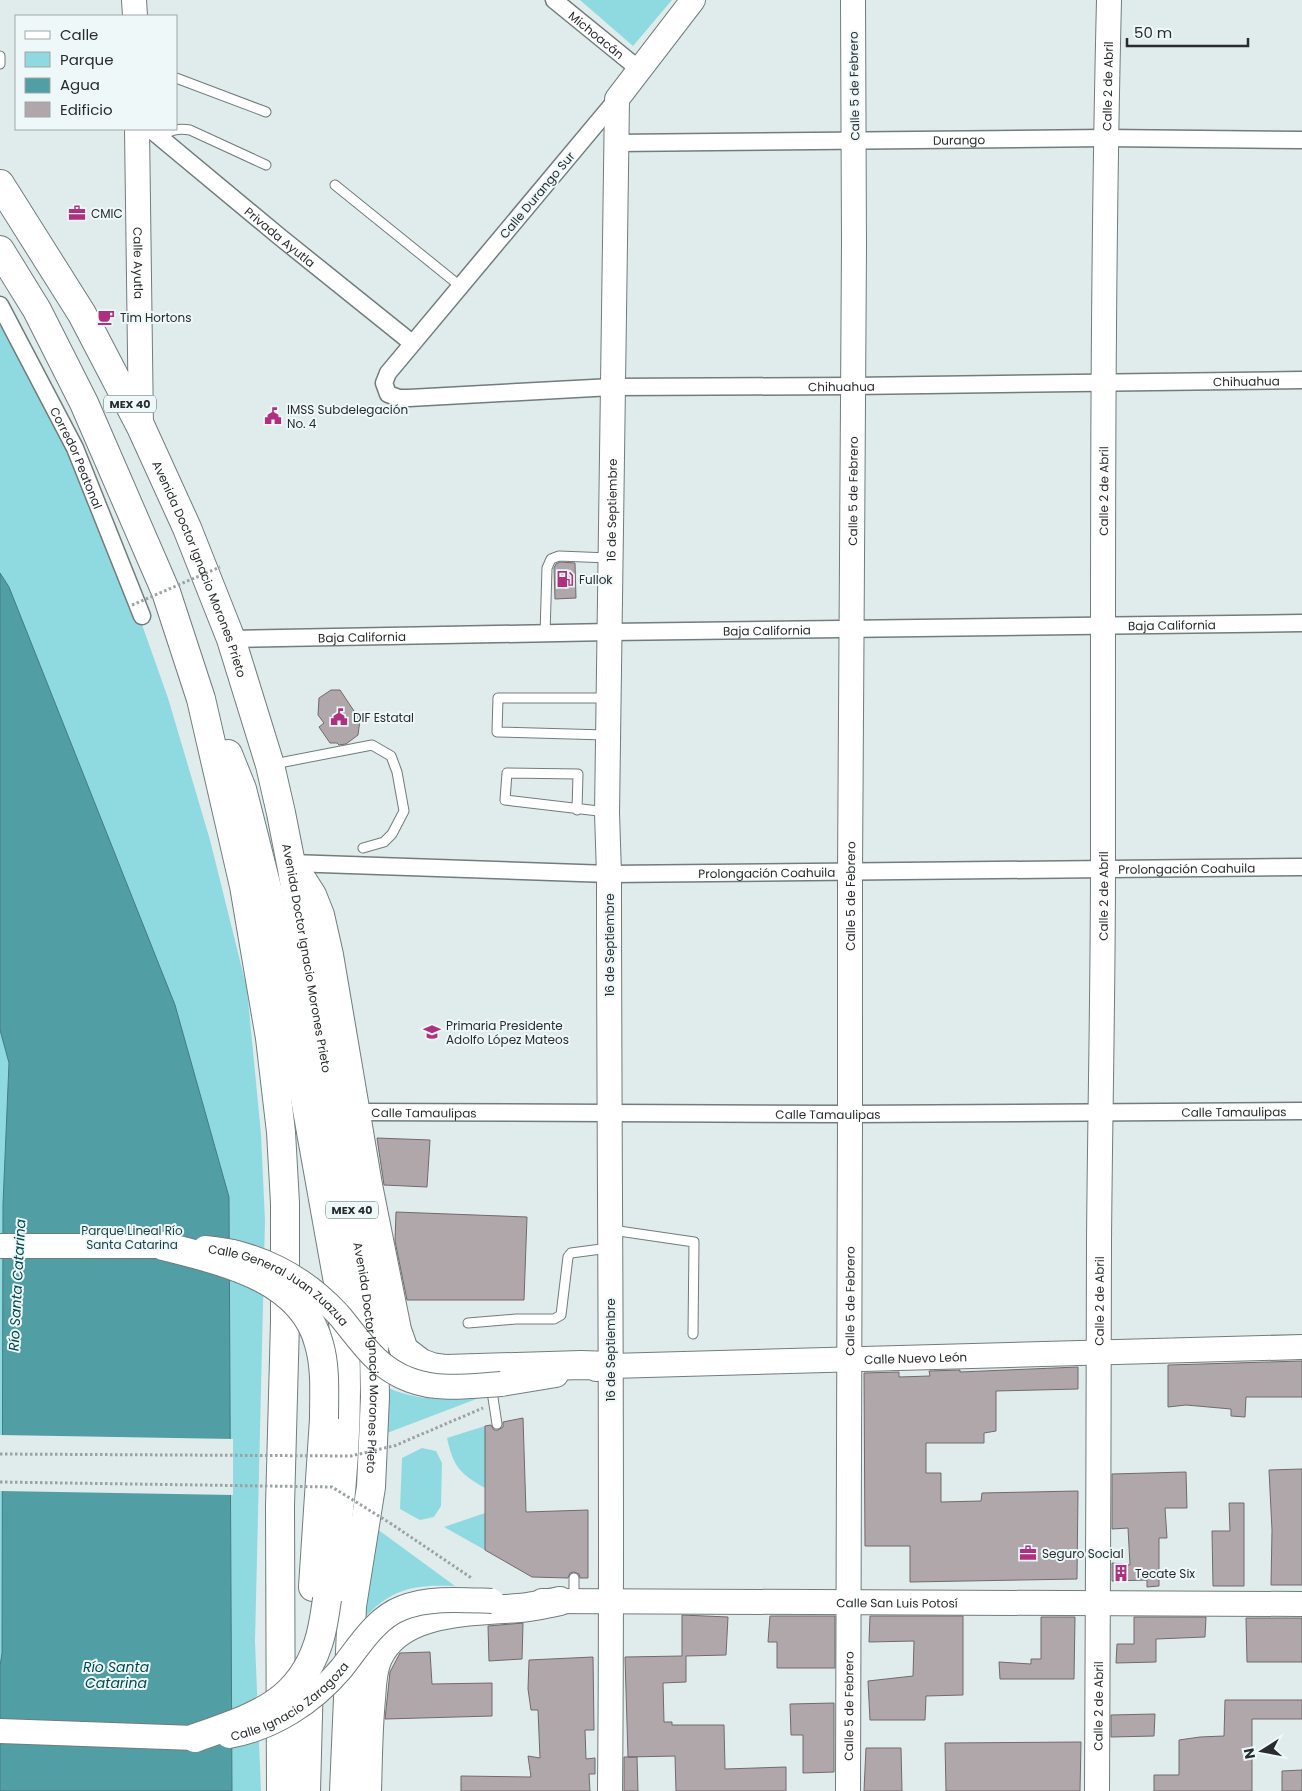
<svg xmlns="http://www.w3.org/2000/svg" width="1302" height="1791" viewBox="0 0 1302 1791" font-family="Poppins,sans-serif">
<rect width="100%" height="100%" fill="#e0ebec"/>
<path fill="#8fdae1" d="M580 0H672L633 46Z
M0 312 68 438 123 571 168 698 210 840 247 989 261 1134 265 1221 255 1642 261 1791H0Z
M386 1387C417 1401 446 1400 479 1398L387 1433Z
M485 1426V1488C460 1474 453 1466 447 1438Z
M422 1448 436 1451 442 1463 441 1506 434 1517 420 1520 400 1509 402 1458Z
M485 1513V1550L444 1527Z
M373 1526 455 1586C409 1584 388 1590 358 1625Z"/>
<path fill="#529ea5" stroke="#457c81" d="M0 573 9 587 175 1005 229 1197 232 1791H0V1666L2 1653 3 1204 9 1063 0 1030Z"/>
<path fill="#e0ebec" d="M0 1435 233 1439V1495L0 1491Z"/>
<path fill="#b0a7ab" stroke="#716a6d" d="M560 562 575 563 576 598 555 599 554 568 556 564Z
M331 690H340L360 720 358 735 346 744 339 745 337 743H330L319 727 324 723 318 715 319 698Z
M377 1138 430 1140 427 1187 384 1185Z
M396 1212 527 1217 524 1300H407L395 1241Z
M1302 1361V1397H1246L1245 1417 1231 1416V1409L1186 1405 1168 1407V1365Z
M1078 1367V1389L996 1391V1431L984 1433V1443H926V1473H941V1502L981 1501 982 1493 1078 1491 1077 1579 910 1582V1546H865L864 1373 899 1372V1377L930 1376 929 1371 960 1370V1372Z
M523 1418 526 1512 588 1510V1578H580L579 1574 574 1572 570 1573 568 1578 532 1577 485 1550V1426L491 1425 494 1430H498L503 1427V1422Z
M1302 1469V1585H1271L1272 1530 1269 1470Z
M1186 1472 1187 1508H1165L1167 1538H1159V1586L1147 1587V1580L1112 1581V1563L1130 1565 1128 1528 1112 1529V1474Z
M1229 1503H1244V1586H1213L1212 1531H1230Z
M682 1615 728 1617 726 1655 686 1656V1682L663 1683 664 1722H672V1725H724L725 1769 786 1767V1791H676L675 1756 628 1757 625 1657 682 1656Z
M770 1616H835V1668H777V1642H768Z
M870 1616H963V1695L926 1696 925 1720H870L868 1681 913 1676 914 1641 869 1642Z
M1041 1617H1075L1074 1679H1000L999 1662 1031 1664V1659H1041Z
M1134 1617H1206L1205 1637 1156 1639V1662L1116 1663 1117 1644H1134Z
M1246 1618H1302V1662H1247Z
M523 1623 522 1659 489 1661 488 1626Z
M430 1652 432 1684 492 1683V1716L385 1719 390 1672 400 1653Z
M593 1657 594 1730H585L586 1759 595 1758V1774H589L590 1791H461V1776L531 1777 528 1756 540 1758 538 1710H531L528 1689 529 1660Z
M1225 1700H1302V1719H1252V1791H1154V1775H1179V1740L1200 1737 1224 1736Z
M834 1703V1772L803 1773V1735H791L790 1704Z
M1155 1714 1154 1736 1111 1737V1715Z
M1081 1742 1080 1791H946L945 1743Z
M866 1748H901L902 1791H864Z
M624 1757H637L638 1791H624Z
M1302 1770V1791H1282V1771Z"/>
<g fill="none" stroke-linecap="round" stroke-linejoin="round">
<g stroke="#727c7c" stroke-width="11">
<path id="lane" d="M0 56V64
M176 78 266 112
M160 137C171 130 177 128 190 130L266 165
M335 185 460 286
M545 634 547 568 551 559 559 556 609 558
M606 735 497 732 498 698H609
M274 764 372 745 391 756 397 772 404 811 392 834 384 842 363 848
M577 810 578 774 507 773 505 800 607 812
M612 1230 694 1242 693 1334
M468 1323 516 1319H554L561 1315 568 1257 571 1253 609 1248
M491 1385 497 1424
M574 1601V1578"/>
</g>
<g stroke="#727c7c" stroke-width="19">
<g id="street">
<path id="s1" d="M554 0 640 70"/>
<path id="s2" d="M617 99 388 373 384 383 388 394 399 398H409L612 387 853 386 1302 380"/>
<path id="s3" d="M150 129 280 237 412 343"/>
<path id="s4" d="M615 143 1105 138 1302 140"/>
<path id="s5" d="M0 305 75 448 142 616"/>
<path id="s6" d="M231 639 610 632 1302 623"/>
<path id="s7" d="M291 863 609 874 1302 867"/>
<path id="s8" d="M356 1112 850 1114 1302 1111"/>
</g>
</g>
<g stroke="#727c7c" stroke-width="26">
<g id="secondary">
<path d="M134 0 135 16"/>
<path id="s9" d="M137 129 141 427"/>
<path d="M0 1246H163"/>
<path id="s10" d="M596 1369 611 1366 1302 1347"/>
<path d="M501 1384 556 1375"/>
<path id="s11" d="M542 1601 1302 1604"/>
<path d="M0 1731 195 1738"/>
<path id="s12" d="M610 1791C613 1485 609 1180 609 874L607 813 617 99 693 0"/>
<path id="s13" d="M848 1791 850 1114V873L854 245 853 0"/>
<path id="s14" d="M1097 1791C1099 1608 1098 1425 1099 1242 1100 1116 1103 990 1103 864 1103 576 1102 288 1109 0"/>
</g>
</g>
<g stroke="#727c7c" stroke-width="30">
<g id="highway">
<path id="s15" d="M0 184 82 314 141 427 187 528 231 639 270 765 281 813 292 869 335 1116 365 1279 374 1348 375 1397 371 1487 352 1606 344 1791"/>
<path d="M0 250 37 310 84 403 166 592 201 699 244 886 270 1038 281 1132 285 1203V1322L280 1506 281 1791"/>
<path d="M228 754 242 789 268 892 339 1288C341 1307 344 1326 345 1345 349 1430 341 1515 327 1599"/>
<path d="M303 881 312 895 320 915 329 955 368 1185 397 1330 404 1350 421 1363 432 1367 446 1369 581 1365 611 1366"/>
<path d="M313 1587 324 1419"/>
<path d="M306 1791 309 1678"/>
<path d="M367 1791C368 1760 368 1730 371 1699 372 1686 372 1671 378 1658 400 1609 473 1612 519 1608 532 1607 546 1604 560 1601"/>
</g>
</g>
<path stroke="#9aa2a3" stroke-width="3" stroke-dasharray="2.5 2.5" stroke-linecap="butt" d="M394 1446 483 1408
M390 1523 473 1579"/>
<use href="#lane" stroke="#fff" stroke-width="9"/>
<use href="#street" stroke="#fff" stroke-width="16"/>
<use href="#secondary" stroke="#fff" stroke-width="24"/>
<use href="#highway" stroke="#fff" stroke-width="28"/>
<g stroke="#727c7c" stroke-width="26" stroke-linecap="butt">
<g id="secondary-bridge">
<path id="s16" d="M205 1248C257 1252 303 1276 338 1314 361 1341 375 1367 410 1380 439 1391 470 1386 501 1384"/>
<path id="s17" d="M229 1736C273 1728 312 1703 341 1669 358 1648 375 1618 402 1608 430 1597 463 1600 492 1601"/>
</g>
</g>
<g stroke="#727c7c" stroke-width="30" stroke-linecap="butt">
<path id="highway-bridge" d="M163 1246C221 1261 302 1277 319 1344 326 1368 324 1394 324 1419
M195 1738C250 1718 298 1706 318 1644 323 1630 325 1613 327 1599"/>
</g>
<path stroke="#9aa2a3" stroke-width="3" stroke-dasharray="2.5 2.5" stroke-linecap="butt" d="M132 605 220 567
M0 1454 351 1456 393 1446
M0 1482 332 1487 390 1523"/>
<use href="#secondary-bridge" stroke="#fff" stroke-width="24"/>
<use href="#highway-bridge" stroke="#fff" stroke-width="28"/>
</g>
<defs>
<g id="office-bare" transform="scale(1.35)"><path d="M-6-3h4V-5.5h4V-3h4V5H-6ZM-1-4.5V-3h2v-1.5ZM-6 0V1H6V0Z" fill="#af307e" stroke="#eef8f9" stroke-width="2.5" paint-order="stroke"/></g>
<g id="cafe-bare" transform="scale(1.35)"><path d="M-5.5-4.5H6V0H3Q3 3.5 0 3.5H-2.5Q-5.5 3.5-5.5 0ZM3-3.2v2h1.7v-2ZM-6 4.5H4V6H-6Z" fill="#af307e" stroke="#eef8f9" stroke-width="2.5" paint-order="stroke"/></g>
<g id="civic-bare" transform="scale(1.35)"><path d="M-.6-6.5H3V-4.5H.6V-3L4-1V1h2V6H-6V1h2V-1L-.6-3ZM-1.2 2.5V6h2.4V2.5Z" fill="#af307e" stroke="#eef8f9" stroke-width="2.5" paint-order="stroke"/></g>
<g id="fuel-bare" transform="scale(1.35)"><path d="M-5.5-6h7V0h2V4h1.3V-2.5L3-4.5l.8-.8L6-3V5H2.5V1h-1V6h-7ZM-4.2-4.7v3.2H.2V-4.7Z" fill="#af307e" stroke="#eef8f9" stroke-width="2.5" paint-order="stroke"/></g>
<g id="school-bare" transform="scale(1.35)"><path d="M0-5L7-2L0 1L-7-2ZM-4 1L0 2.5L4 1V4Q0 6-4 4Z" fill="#af307e" stroke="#eef8f9" stroke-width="2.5" paint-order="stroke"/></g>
<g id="building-bare" transform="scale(1.35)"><path d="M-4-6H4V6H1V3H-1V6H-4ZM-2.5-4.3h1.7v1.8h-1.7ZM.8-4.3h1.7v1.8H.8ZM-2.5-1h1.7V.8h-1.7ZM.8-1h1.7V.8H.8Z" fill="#af307e" stroke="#eef8f9" stroke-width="2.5" paint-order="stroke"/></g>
</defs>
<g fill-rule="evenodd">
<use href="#office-bare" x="77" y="213"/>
<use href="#cafe-bare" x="106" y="317"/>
<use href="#civic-bare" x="273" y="416"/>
<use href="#fuel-bare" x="565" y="579"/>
<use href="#civic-bare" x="339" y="717"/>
<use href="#school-bare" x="432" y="1032"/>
<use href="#office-bare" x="1028" y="1553"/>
<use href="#building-bare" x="1121" y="1573"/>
</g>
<g text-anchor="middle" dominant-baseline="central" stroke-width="4" stroke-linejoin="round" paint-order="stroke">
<g fill="#eef8f9" stroke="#63696a" stroke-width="1">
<rect x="104" y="395.5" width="52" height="17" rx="4"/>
<rect x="326" y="1201.5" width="52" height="17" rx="4"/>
</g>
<g font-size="11" font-weight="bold" fill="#282c2d">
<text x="130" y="404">MEX 40</text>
<text x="352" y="1210">MEX 40</text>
</g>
<g font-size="12" fill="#282c2d" stroke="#eef8f9">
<text stroke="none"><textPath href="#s1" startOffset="55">Michoacán</textPath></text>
<text transform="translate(854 86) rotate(-91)">Calle 5 de Febrero</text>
<text stroke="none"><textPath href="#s14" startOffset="1705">Calle 2 de Abril</textPath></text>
<text stroke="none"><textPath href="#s4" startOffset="344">Durango</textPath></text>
<text transform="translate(537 195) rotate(-50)">Calle Durango Sur</text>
<text stroke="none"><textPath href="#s3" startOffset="169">Privada Ayutla</textPath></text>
<text stroke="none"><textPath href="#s9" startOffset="134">Calle Ayutla</textPath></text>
<text stroke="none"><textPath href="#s2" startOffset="1239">Chihuahua</textPath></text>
<text stroke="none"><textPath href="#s2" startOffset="834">Chihuahua</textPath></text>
<text stroke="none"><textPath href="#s5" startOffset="171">Corredor Peatonal</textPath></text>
<text stroke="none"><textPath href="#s13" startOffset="1300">Calle 5 de Febrero</textPath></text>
<text stroke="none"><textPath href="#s14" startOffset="1300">Calle 2 de Abril</textPath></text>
<text stroke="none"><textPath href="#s12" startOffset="1281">16 de Septiembre</textPath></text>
<text stroke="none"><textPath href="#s15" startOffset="435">Avenida Doctor Ignacio Morones Prieto</textPath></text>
<text stroke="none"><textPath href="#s6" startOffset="941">Baja California</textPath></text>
<text stroke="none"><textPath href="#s6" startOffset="536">Baja California</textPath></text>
<text stroke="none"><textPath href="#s6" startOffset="131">Baja California</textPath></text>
<text stroke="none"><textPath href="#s7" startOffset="896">Prolongación Coahuila</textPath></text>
<text stroke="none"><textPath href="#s7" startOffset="476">Prolongación Coahuila</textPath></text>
<text stroke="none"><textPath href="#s13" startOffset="895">Calle 5 de Febrero</textPath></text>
<text stroke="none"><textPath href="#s14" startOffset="895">Calle 2 de Abril</textPath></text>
<text transform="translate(609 945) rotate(-90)">16 de Septiembre</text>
<text stroke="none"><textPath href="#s15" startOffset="840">Avenida Doctor Ignacio Morones Prieto</textPath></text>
<text stroke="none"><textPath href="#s8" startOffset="878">Calle Tamaulipas</textPath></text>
<text stroke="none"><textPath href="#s8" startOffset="68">Calle Tamaulipas</textPath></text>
<text stroke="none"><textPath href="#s8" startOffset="472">Calle Tamaulipas</textPath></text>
<text stroke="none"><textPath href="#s16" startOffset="84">Calle General Juan Zuazua</textPath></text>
<text stroke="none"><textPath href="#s13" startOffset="490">Calle 5 de Febrero</textPath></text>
<text stroke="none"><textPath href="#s14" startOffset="490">Calle 2 de Abril</textPath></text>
<text transform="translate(610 1350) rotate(-90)">16 de Septiembre</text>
<text stroke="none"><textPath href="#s15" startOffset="1245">Avenida Doctor Ignacio Morones Prieto</textPath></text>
<text stroke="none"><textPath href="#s10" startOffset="320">Calle Nuevo León</textPath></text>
<text stroke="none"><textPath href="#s11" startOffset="355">Calle San Luis Potosí</textPath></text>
<text stroke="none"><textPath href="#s17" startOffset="71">Calle Ignacio Zaragoza</textPath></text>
<text stroke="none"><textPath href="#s13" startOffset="85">Calle 5 de Febrero</textPath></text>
<text stroke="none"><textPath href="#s14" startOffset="85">Calle 2 de Abril</textPath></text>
</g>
<g font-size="12" fill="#282c2d" stroke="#eef8f9" text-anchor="start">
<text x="91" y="213">CMIC</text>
<text x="120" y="317">Tim Hortons</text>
<text x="287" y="409">IMSS Subdelegación<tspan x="287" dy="14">No. 4</tspan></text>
<text x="579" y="579">Fullok</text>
<text x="353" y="717">DIF Estatal</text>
<text x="446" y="1025">Primaria Presidente<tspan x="446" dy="14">Adolfo López Mateos</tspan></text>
<text x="1042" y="1553">Seguro Social</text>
<text x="1135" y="1573">Tecate Six</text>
</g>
<g font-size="12" fill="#193e41" stroke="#eef8f9">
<text x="132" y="1230">Parque Lineal Río<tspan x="132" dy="14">Santa Catarina</tspan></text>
</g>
<g font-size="14" font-style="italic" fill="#004a4f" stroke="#eef8f9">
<text transform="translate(17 1285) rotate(-87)">Río Santa Catarina</text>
<text x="116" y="1667">Río Santa<tspan x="116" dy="16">Catarina</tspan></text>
</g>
</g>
<rect x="15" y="15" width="162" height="115" fill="#eef8f9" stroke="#9fa6a7"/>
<rect x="25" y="31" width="25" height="8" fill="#ffffff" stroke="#9fa6a7"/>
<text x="60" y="40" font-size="15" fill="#282c2d">Calle</text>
<rect x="25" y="52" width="25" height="15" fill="#8fdae1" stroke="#9fa6a7"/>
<text x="60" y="65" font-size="15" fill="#282c2d">Parque</text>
<rect x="25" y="78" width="25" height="15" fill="#529ea5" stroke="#9fa6a7"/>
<text x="60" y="90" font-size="15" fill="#282c2d">Agua</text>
<rect x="25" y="102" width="25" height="15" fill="#b0a7ab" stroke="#9fa6a7"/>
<text x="60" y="115" font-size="15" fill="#282c2d">Edificio</text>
<g transform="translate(1262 1751) rotate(259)" stroke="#eef8f9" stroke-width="4" paint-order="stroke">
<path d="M0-4L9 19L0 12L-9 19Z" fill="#282c2d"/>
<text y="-8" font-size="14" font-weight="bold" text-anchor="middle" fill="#282c2d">N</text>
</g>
<path d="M1127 38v8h121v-8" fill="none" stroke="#282c2d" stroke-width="2.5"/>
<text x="1134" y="38" font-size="15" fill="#282c2d" stroke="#eef8f9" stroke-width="4" paint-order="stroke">50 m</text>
</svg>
